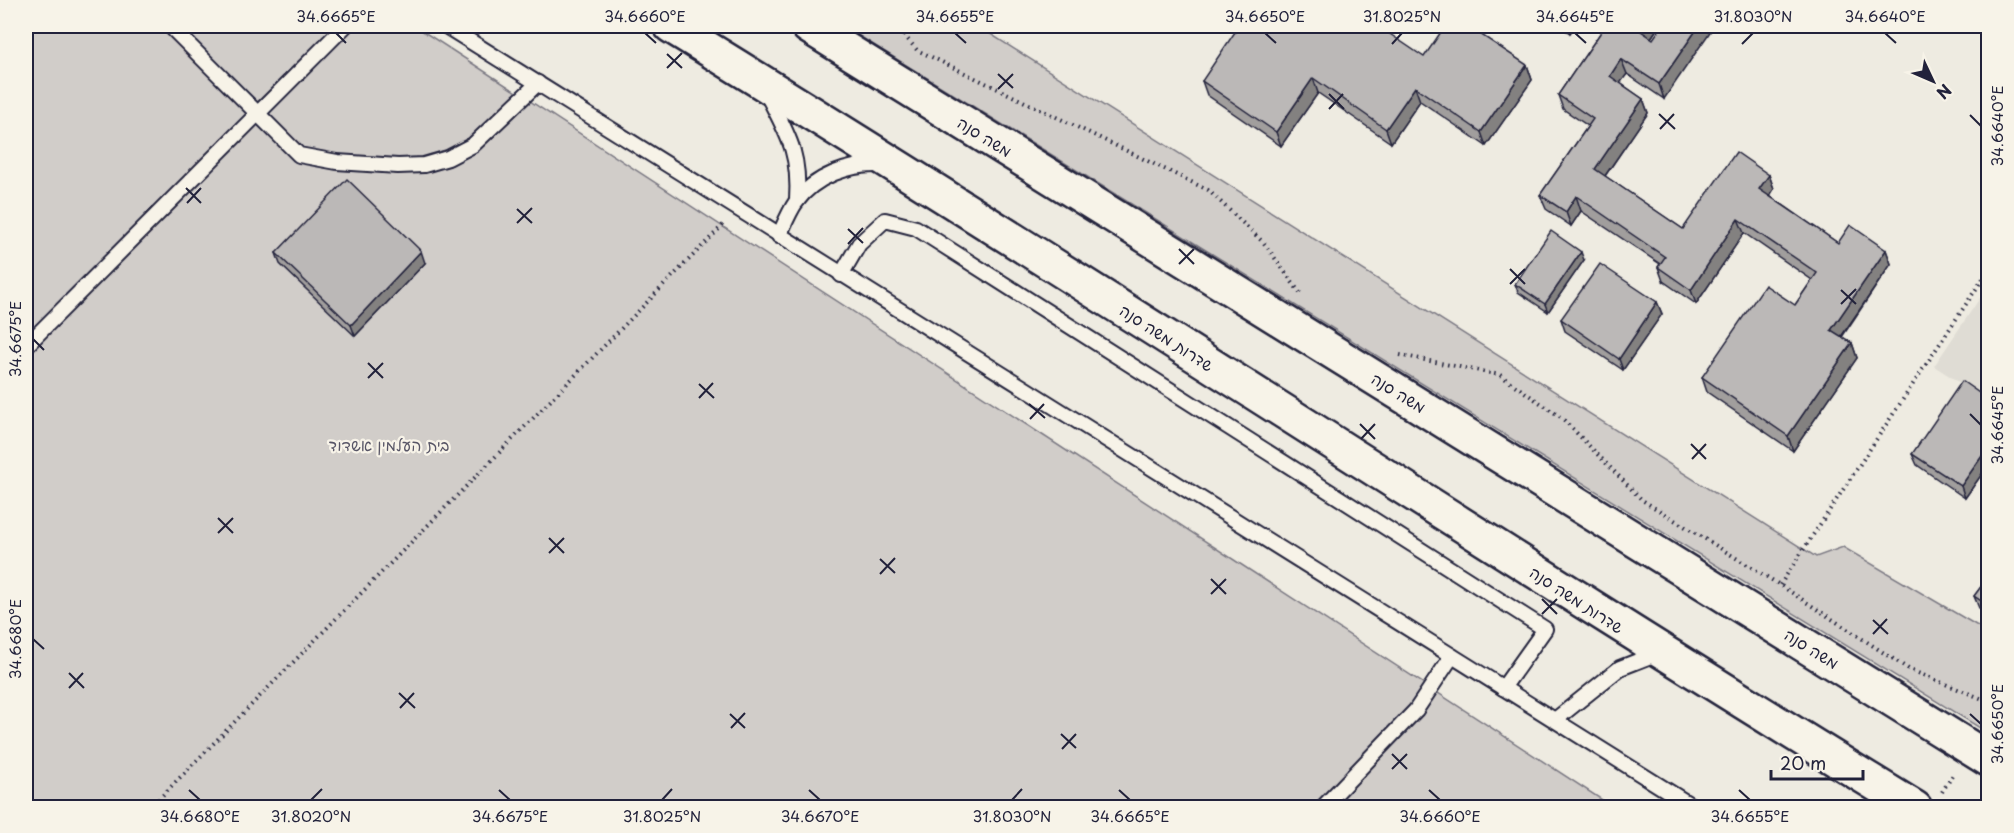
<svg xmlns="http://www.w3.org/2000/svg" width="2014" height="833" font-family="'Playpen Sans','Playpen Sans Hebrew',sans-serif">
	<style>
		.built { fill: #dfdcd4 }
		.green { fill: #d1cdc9; stroke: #7a7882; stroke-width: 1.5 }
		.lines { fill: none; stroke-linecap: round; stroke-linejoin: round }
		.service-casing { stroke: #22223b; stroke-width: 18 }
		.secondary-casing { stroke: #22223b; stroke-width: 38 }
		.path { stroke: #22223b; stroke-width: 4; stroke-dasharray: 1.5 4.5; stroke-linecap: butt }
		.service { stroke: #f7f3e8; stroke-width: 14 }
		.secondary { stroke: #f7f3e8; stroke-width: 33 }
		.wall { fill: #a19e9d; stroke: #22223b; stroke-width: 1.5 }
		.shaded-wall { fill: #838180; stroke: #22223b; stroke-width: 1.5 }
		.building { fill: #bbb8b7; stroke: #22223b; stroke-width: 1.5 }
		.ticks { fill: none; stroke: #22223b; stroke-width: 2 }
		.labels { text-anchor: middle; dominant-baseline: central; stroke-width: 4.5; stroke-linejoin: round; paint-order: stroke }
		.street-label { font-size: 16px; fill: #22223b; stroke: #f7f3e8 }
		.park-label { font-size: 16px; fill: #575566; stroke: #f7f3e8 }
		.neatline { fill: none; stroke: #22223b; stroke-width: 2 }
		.ticks-label { font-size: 15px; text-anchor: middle; fill: #22223b }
	</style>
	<rect width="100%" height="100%" fill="#eeebe1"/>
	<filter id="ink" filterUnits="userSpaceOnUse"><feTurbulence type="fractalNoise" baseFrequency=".0167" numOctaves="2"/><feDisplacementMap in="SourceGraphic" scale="12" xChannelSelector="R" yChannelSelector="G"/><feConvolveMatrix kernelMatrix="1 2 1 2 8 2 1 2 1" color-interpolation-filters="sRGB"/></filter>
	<g filter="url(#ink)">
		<polygon class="built" points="1988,286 1988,401 1934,366"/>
		<g class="green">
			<polygon points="26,26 415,26 1613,807 26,807"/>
			<polygon points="843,26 978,26 1816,557 1843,547 1988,632 1988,733"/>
		</g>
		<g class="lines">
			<g class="service-casing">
				<g id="service">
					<polyline points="170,26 299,155 337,162 398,166 424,165 448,158 473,145 538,83"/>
					<polyline points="446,26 1695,808"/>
					<path d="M768,96C789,137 800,154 797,201"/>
					<path d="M779,236C784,225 789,212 796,202C815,176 849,164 879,165"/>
					<polyline points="841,275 859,244 885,220 916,228 1545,629 1503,688"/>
					<polyline points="26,346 345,26"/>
					<polyline points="1555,720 1620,668 1661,652"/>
					<polyline points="1322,808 1416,710 1452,656"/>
				</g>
			</g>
			<g class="secondary-casing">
				<g id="secondary">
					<path d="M671,26C1088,282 1497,552 1915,808"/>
					<polyline points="808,26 1988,759"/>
				</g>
			</g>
			<g class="path">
				<polyline points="896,26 917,50 1208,190 1264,243 1300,293"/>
				<polyline points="1400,355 1500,375 1562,418 1642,500 1780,585 1910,670 1988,701"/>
				<polyline points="1780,585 1988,271"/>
				<polyline points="1985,720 1988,712"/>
				<polyline points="1942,792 1954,773"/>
				<polyline points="150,808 724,224"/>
			</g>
			<use href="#service" class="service"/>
			<use href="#secondary" class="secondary"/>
		</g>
		<g class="wall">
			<polygon points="1559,26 1575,26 1570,33"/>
			<polygon points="1605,26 1659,26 1651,38 1664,99 1627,74 1620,83 1643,99 1648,113 1605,176 1683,229 1769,175 1774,189 1770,196 1838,243 1886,250 1891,264 1842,337 1852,343 1857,358 1793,451 1707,392 1702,377 1795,305 1812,280 1744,233 1696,304 1663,281 1658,267 1660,264 1581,211 1571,226 1546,209 1540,195 1588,126 1563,109 1558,95"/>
			<polygon points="1336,28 1424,57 1527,65 1532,80 1486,146 1420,101 1391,143 1318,93 1281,146 1207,95 1202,81"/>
			<polygon points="276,253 425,263 355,336 280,264"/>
			<polygon points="1584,260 1548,312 1518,292 1515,284"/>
			<polygon points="1657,302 1662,314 1623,370 1565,331 1561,319"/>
			<polygon points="1989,400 1989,464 1965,498 1917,465 1912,454"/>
			<polygon points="1989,576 1989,614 1979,608 1974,596"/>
		</g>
		<g class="shaded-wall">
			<polygon points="1567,26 1575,26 1570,33"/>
			<polygon points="1644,26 1659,26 1646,45 1641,31"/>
			<polygon points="1699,26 1714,26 1664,99 1659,84"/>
			<polygon points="1621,59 1627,74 1615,90 1610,76"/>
			<polygon points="1527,65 1532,80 1486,146 1481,132"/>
			<polygon points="1313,78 1318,93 1281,146 1276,132"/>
			<polygon points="1415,87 1420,101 1391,143 1386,129"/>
			<polygon points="1643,99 1648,113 1600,183 1595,169"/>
			<polygon points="1769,175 1774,189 1764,203 1759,189"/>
			<polygon points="1576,196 1581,211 1571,226 1566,212"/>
			<polygon points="1738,219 1744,233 1696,304 1691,290"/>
			<polygon points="1886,250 1891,264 1836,344 1831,330"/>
			<polygon points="421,251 425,263 355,336 351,325"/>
			<polygon points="1581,252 1584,260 1548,312 1545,304"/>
			<polygon points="1657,302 1662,314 1623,370 1619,359"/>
			<polygon points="1852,343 1857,358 1793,451 1788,436"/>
			<polygon points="1989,446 1989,464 1965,498 1961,486"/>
		</g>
		<g class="building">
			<polygon points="1239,26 1332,26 1336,28 1338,26 1378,26 1424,57 1445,26 1468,26 1527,65 1481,132 1415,87 1386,129 1313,78 1276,132 1202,81"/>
			<polygon points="1605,26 1644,26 1641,31 1653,39 1662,26 1699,26 1659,84 1621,59 1610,76 1643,99 1595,169 1683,229 1736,152 1769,175 1759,189 1838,243 1850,225 1886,250 1831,330 1852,343 1788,436 1702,377 1765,285 1795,305 1817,273 1738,219 1691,290 1658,267 1665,257 1576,196 1566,212 1540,195 1593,119 1558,95"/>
			<polygon points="347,179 421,251 351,325 276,253"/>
			<polygon points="1551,231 1581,252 1545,304 1515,284"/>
			<polygon points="1600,264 1657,302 1619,359 1561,319"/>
			<polygon points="1962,381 1989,400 1989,446 1961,486 1912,454"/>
			<polygon points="1989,576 1989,606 1974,596"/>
		</g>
	</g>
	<path class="ticks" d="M336,33L346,43M645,33L656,43M955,33L966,43M1265,33L1276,43M1575,33L1586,43M1885,33L1896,43M1392,44L1402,33M1742,44L1753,33M667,54L682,68M667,68L682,53M998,74L1013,88M998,89L1013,74M1329,94L1344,109M1329,109L1343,94M1659,114L1675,129M1970,115L1981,126M1660,129L1674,114M186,188L201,203M187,203L201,188M517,209L532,223M517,223L532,208M848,229L863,243M848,244L863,228M1179,249L1194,264M1179,264L1194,249M1510,269L1525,284M1510,284L1525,269M1841,290L1856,304M1841,304L1856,289M33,339L44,350M368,363L383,378M368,378L383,363M699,384L714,398M699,398L713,383M1029,404L1045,418M1970,414L1981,425M1030,419L1044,404M1360,424L1375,439M1361,439L1375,424M1691,444L1706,459M1692,459L1706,444M218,518L233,533M218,533L233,518M549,538L564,553M549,553L564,538M880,559L895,573M880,574L895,558M1211,579L1226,594M1211,594L1226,579M1542,599L1557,614M1542,614L1557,599M1873,620L1888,634M1873,634L1887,619M33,639L44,649M69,673L84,688M69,688L83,673M399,693L415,708M400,708L414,693M730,714L745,728M1970,714L1981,724M731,728L745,713M1061,734L1076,748M1062,749L1076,734M1392,754L1407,769M1392,769L1407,754M189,790L200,800M499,790L510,800M809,790L820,800M1119,790L1130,800M1429,790L1440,800M1739,790L1750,800M311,800L322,789M662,800L672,789M1012,800L1022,789"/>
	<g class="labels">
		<g class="street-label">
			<text transform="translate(985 136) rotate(32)">משה סנה</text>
			<text transform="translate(1167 337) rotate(33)">שדרות משה סנה</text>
			<text transform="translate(1399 392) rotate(32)">משה סנה</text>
			<text transform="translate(1577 599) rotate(33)">שדרות משה סנה</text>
			<text transform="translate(1812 648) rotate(32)">משה סנה</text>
		</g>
		<g class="park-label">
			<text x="389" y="444">בית העלמין אשדוד</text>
		</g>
	</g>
	<rect width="2014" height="833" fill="none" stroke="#f7f3e8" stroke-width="66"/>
	<g transform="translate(1933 81) rotate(134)" stroke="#f7f3e8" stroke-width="4.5" paint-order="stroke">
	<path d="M0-4.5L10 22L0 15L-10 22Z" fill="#22223b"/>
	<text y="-9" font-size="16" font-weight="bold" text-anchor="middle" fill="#22223b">N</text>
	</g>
	<path d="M1771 770v9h92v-9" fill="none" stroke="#22223b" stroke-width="3"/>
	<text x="1780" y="770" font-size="18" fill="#22223b" stroke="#f7f3e8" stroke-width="4.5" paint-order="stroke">20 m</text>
	<rect x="33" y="33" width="1948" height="767" class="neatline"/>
	<g class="ticks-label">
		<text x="336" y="22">34.6665°E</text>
		<text x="645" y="22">34.6660°E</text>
		<text x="955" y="22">34.6655°E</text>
		<text x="1265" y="22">34.6650°E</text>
		<text x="1402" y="22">31.8025°N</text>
		<text x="1575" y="22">34.6645°E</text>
		<text x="1753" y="22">31.8030°N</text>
		<text x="1885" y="22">34.6640°E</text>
		<text transform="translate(1998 126) rotate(-90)" y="5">34.6640°E</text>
		<text transform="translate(16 339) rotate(-90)" y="5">34.6675°E</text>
		<text transform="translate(1998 425) rotate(-90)" y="5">34.6645°E</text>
		<text transform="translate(16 639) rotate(-90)" y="5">34.6680°E</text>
		<text transform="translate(1998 724) rotate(-90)" y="5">34.6650°E</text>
		<text x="200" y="822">34.6680°E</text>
		<text x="311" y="822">31.8020°N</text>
		<text x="510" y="822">34.6675°E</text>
		<text x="662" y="822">31.8025°N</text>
		<text x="820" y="822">34.6670°E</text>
		<text x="1012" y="822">31.8030°N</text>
		<text x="1130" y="822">34.6665°E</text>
		<text x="1440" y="822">34.6660°E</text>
		<text x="1750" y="822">34.6655°E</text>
	</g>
</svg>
